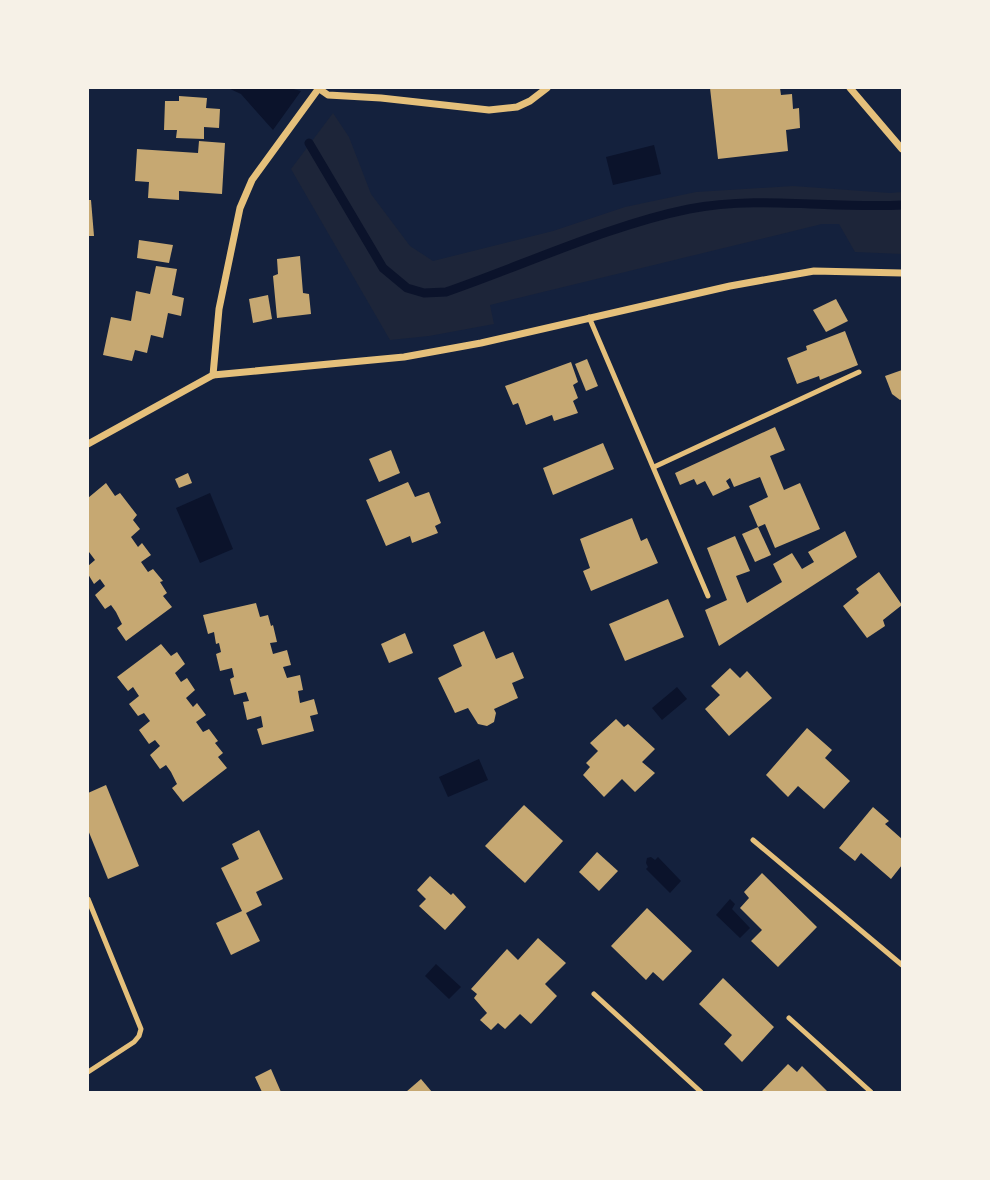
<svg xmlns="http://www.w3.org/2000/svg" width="990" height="1180" font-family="'Golos Text',sans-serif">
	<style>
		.green { fill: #1d2539 }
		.water { fill: #0b132b }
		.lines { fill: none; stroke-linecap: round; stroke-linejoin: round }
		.stream { stroke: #0b132b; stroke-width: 9 }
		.building { fill: #c6a872 }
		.service { stroke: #e5c07b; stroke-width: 5 }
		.minor { stroke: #e5c07b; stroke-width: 7 }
	</style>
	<rect width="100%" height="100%" fill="#14213d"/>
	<polygon class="green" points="333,113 349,137 371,194 410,246 433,261 553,231 625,207 696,192 793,186 890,193 902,192 902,254 855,252 839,224 822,224 490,305 494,324 429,336 390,340 291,169"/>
	<g class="water">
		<polygon points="228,88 289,88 301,91 273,130 241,94"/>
		<polygon points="654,145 661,174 613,185 606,157"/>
		<polygon points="210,493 233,549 200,563 176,508"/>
		<polygon points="677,687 687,699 662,720 652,708"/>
		<polygon points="479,759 488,780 448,797 439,777"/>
		<polygon points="651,857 655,860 658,857 681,881 670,893 646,869 648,867 646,863 647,858"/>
		<polygon points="730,899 735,904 732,909 750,928 740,938 716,915"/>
		<polygon points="436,964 461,987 449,999 425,976"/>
	</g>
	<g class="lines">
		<path class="stream" d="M309,143L383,268L407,288L424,293L446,292C524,265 610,225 689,209C760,195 832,209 902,205"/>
	</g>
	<g class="building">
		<polygon points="710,88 780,88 781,95 792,94 793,109 799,108 800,128 786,130 788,151 718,159"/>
		<polygon points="179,96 207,98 206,108 220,109 219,128 204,127 204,139 176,138 177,130 164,130 165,101 179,101"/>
		<polygon points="199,141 225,143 222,194 179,191 179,200 148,198 149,182 135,181 137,149 198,153"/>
		<polygon points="88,200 91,200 94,236 88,236"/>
		<polygon points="139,240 173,245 169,263 137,258"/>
		<polygon points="300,256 303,293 309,294 311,314 277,318 273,276 278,274 277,259"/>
		<polygon points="156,266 177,269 172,295 184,298 181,316 168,313 163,338 151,335 147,353 135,350 132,361 103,355 111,317 131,321 136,291 150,294"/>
		<polygon points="268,295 272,319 253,323 249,299"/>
		<polygon points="836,299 848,321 826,332 813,310"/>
		<polygon points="845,331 858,365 820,380 819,376 797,384 787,358 807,350 806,346"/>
		<polygon points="587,359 598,386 586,391 575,364"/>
		<polygon points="571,362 578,382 573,385 578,398 573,401 578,413 554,421 552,415 526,425 518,403 513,405 505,386"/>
		<polygon points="902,370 902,399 900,400 892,394 885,376"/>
		<polygon points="775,427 785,450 770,456 784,490 800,483 820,529 775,548 765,524 758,527 749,506 768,497 760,477 734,487 730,478 726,481 730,488 713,496 705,481 697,485 694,479 680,485 675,473"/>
		<polygon points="603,443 614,469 553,495 543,468"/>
		<polygon points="391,450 400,473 379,482 369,459"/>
		<polygon points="188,473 192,483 179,488 175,479"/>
		<polygon points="408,482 415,497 429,492 441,523 435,526 438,533 412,543 410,536 386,546 366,500"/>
		<polygon points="106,483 115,496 120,493 137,515 133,520 140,529 131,537 138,547 142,543 151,555 141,562 148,572 153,569 163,581 160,582 167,593 163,596 172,607 126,641 117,628 122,624 116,612 111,605 105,609 95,595 105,586 100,579 94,584 88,574 88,566 95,560 89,552 88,553 88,498"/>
		<polygon points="632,518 641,541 647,538 658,563 591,591 583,571 590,568 580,539"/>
		<polygon points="758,527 771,555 755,562 742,534"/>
		<polygon points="845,531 857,557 719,646 705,610 727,600 707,548 735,536 750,571 736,576 747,603 782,582 773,564 792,553 802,569 814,562 808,552"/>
		<polygon points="879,572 902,605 883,620 885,626 867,638 843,606 859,593 856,589"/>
		<polygon points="668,599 684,637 625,661 609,624"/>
		<polygon points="256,603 260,617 268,615 271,626 273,625 277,642 270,643 273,654 287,650 291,665 283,667 287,678 300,675 303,690 298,691 300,703 314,699 318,714 310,716 314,731 262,745 257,729 263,727 261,716 247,720 243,702 249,701 246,692 234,695 230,679 234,677 232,668 220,671 216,654 221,652 219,643 216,644 214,632 208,634 203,615"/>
		<polygon points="484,631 496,659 513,652 524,678 512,683 518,698 494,709 496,713 494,722 487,726 478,724 468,708 455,713 438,678 462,666 453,645"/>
		<polygon points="405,633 413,653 389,663 381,644"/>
		<polygon points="161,644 171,656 177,652 185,664 175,673 181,682 187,678 195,690 186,698 193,707 197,703 206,715 196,722 203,732 209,729 218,741 215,743 223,753 218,757 227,768 183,802 172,788 177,784 171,772 166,765 160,769 150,755 160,746 155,740 149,744 139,730 150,721 144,713 138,716 129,704 139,696 133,687 128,691 117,677"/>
		<polygon points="730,668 740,678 747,671 772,698 729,736 705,709 720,695 711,686"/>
		<polygon points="616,719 624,727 628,724 655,749 642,762 655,773 635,792 622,779 604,797 583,775 590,767 586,763 598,751 590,743"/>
		<polygon points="807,728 832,750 825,758 850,781 824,809 798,786 788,797 766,775"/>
		<polygon points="106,785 139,866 108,879 88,830 88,793"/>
		<polygon points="524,805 563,841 525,883 485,846"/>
		<polygon points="873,807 889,821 885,824 902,839 902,865 891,879 861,853 855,861 839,848"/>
		<polygon points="259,830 283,879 256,892 262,905 246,913 260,941 231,955 216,923 242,911 221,868 239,859 232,844"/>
		<polygon points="597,852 618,871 599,891 579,872"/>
		<polygon points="762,873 817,927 778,967 751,941 762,930 740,908 749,898 744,892"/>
		<polygon points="430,876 451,895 453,893 466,907 445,930 419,906 426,899 417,890"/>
		<polygon points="647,908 692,951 663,981 653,972 646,980 611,946"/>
		<polygon points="538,938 566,963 545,984 557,996 531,1024 520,1014 505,1029 498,1023 491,1030 480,1020 487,1013 474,998 477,994 471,989 507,949 518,960"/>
		<polygon points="723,978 774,1027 742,1062 724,1044 732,1035 699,1004"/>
		<polygon points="788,1064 797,1072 802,1066 828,1092 761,1092"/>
		<polygon points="271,1069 281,1092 262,1092 255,1077"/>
		<polygon points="421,1079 432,1092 406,1092"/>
	</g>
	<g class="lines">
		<g class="service">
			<polyline points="589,317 708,596"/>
			<polyline points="654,467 859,372"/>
			<polyline points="753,840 902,965"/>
			<polyline points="88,899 141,1029 139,1036 134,1042 88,1072"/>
			<polyline points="594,994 701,1092"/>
			<polyline points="789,1018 871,1092"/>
		</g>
		<g class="minor">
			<polyline points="318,88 328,95 381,98 489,110 517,107 530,101 547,88"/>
			<polyline points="850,88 902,149"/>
			<polyline points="213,375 219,309 240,208 252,180 319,88"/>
			<polyline points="88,444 213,375 404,357 481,343 730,286 814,271 902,273"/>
		</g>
	</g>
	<rect width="990" height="1180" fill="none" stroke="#f6f1e7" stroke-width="178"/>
</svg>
